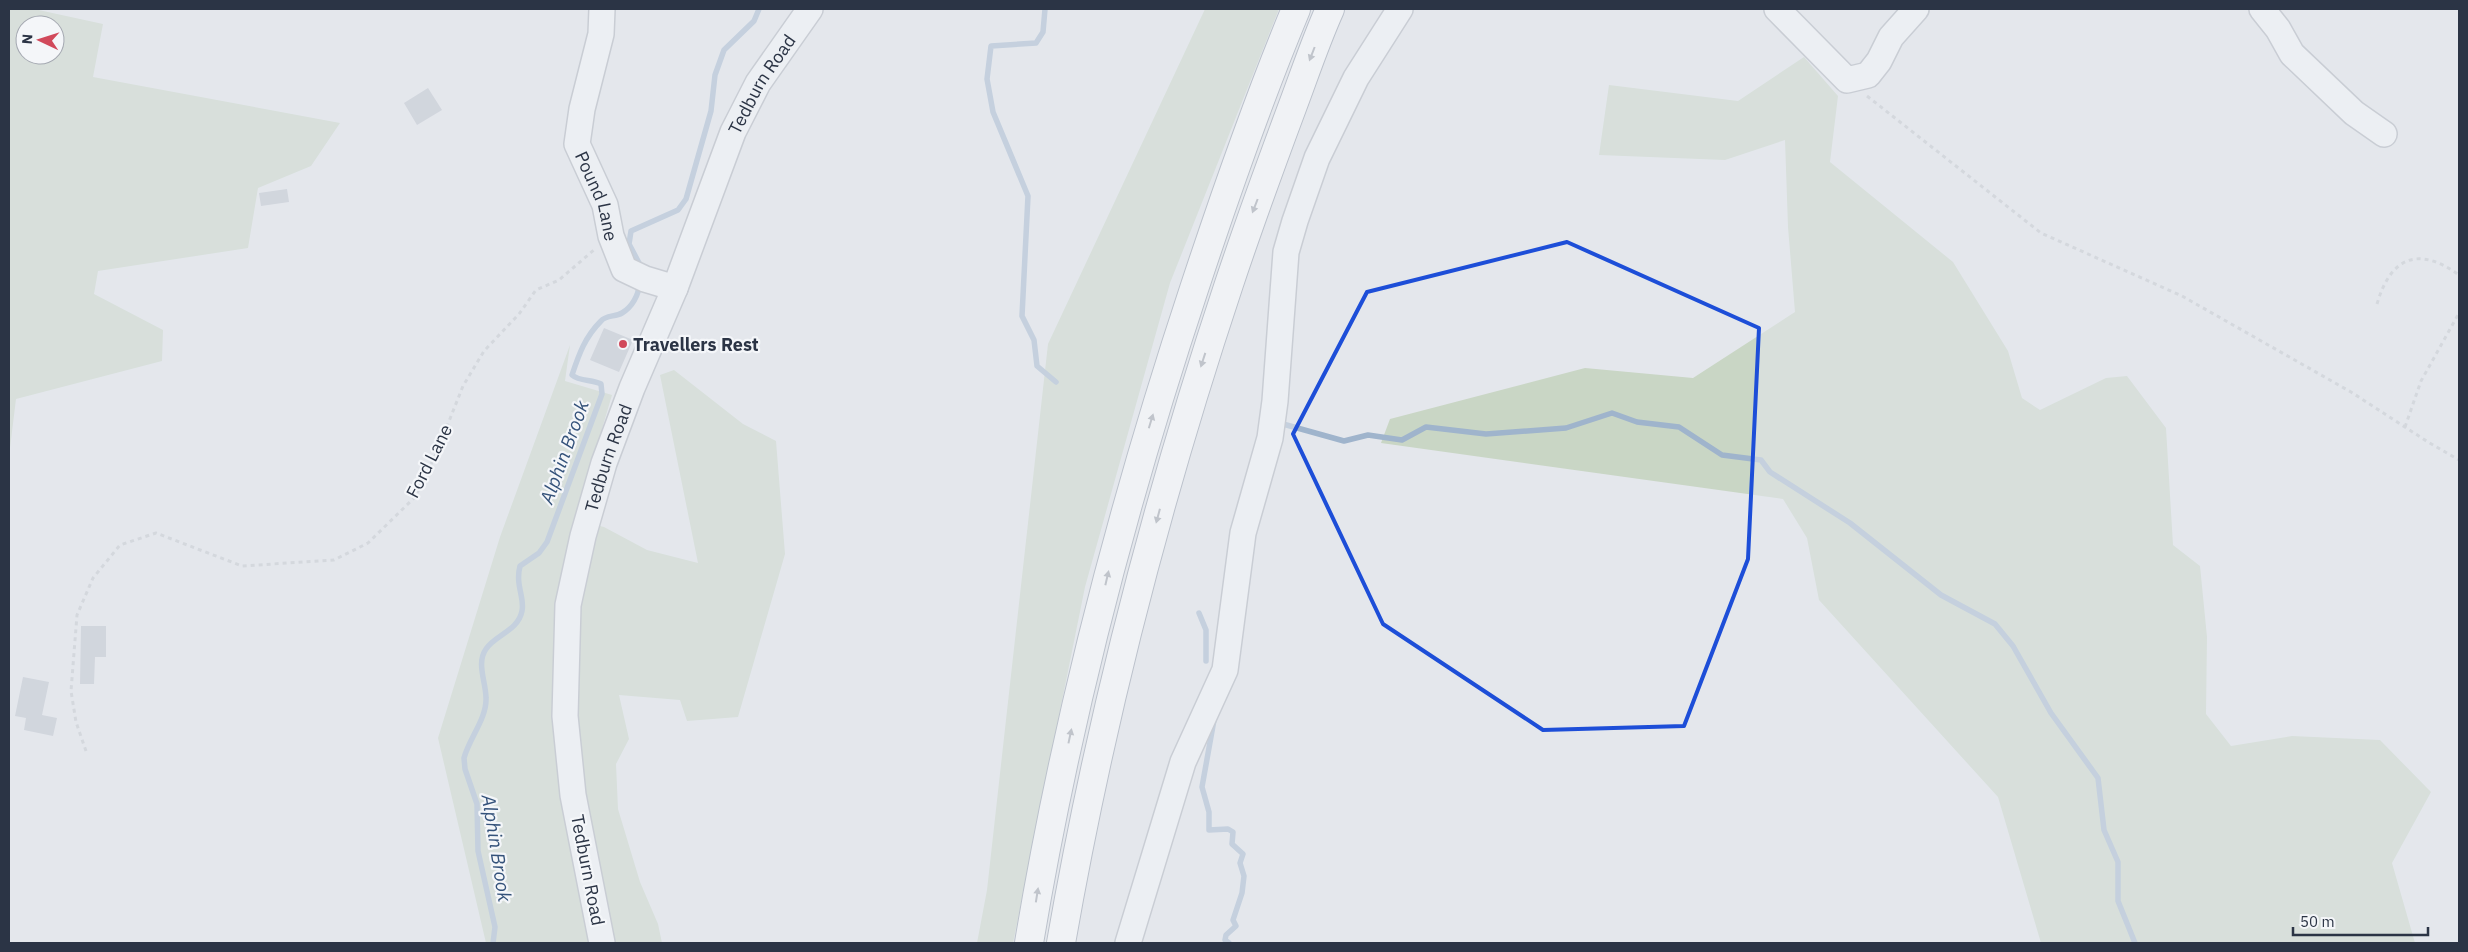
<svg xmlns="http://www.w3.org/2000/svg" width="2468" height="952" font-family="'IBM Plex Sans',sans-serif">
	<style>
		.green { fill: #c9d6c5; fill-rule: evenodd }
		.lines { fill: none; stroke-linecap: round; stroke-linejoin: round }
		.stream { stroke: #9fb4cc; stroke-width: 5.5 }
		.building { fill: #bbc0ca }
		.minor-casing { stroke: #a9aeb7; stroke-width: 28 }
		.highway-casing { stroke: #8b94a3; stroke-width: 30 }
		.path { stroke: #c2c5cb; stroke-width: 3; stroke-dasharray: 4 4; stroke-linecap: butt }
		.minor { stroke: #f7f8fa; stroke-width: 25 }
		.highway { stroke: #fff; stroke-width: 28 }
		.oneway { fill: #959aa2 }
		.marked { fill: none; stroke: #1d4ed8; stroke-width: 4; stroke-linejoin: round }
		.poi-dot { fill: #d1495b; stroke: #f4f6f9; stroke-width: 2 }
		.labels { text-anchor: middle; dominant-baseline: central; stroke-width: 4.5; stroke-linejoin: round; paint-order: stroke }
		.street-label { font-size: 18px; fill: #2b3445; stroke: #f4f6f9 }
		.poi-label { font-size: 18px; font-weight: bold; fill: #2b3445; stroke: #f4f6f9; text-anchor: start }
		.water-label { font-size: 19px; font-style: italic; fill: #34527a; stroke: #f4f6f9 }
	</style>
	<rect width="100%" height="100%" fill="#e4e7ec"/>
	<g class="green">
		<path d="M9,9H34L103,24L93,77L340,123L311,166L258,188L248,248L98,271L94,294L163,330L162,361L16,399L9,456ZM25,25H55V55H25Z"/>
		<polygon points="1205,9 1279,9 1170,283 1085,587 1013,943 977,943 987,890 1048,344"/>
		<polygon points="1804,57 1838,96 1830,162 1953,262 2008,351 2022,398 2040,410 2106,378 2127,376 2166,428 2173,545 2200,566 2207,637 2206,714 2231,746 2292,736 2380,740 2431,792 2392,863 2415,943 2041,943 1998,797 1819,600 1807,538 1783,499 1381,443 1390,419 1585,368 1693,378 1795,312 1788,227 1785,140 1725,160 1599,155 1609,85 1738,101"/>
		<polygon points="570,345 565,381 612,395 575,520 604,527 647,550 698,563 660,375 674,370 743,424 776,441 785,554 738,717 687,721 680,700 619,695 629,739 616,764 618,809 640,882 658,924 662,943 486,943 438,738 500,537"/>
	</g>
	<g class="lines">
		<g class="stream">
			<polyline points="1045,9 1043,32 1036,43 991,46 987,79 993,112 1028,196 1022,316 1034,340 1037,366 1056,382"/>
			<polyline points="639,268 639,263 629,244 631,231 678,210 686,199 711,111 715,75 724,50 754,21 759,9"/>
			<polyline points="1283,424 1344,441 1368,435 1402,440 1426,427 1486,434 1566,428 1612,413 1637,422 1679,427 1722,455 1761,460 1770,472 1850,523 1941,595 1995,624 2013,646 2051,713 2098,778 2104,830 2118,862 2118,901 2135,943"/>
			<polyline points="1199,613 1206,630 1206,661"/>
			<polyline points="1214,720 1202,787 1209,812 1209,830 1228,829 1233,832 1232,844 1243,854 1240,863 1244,876 1242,893 1233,920 1236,926 1226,935 1225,940 1229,943"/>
			<path d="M493,943L495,927L478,851L477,804L465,769L464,758C469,739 487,718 486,698C486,682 476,663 486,649C495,635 518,631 522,611C525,598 515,585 520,566L539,553L547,542L602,394L601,384C592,379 580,382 572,375C579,354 585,337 601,321C606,315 615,317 622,313C632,307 639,295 639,284"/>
		</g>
	</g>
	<g class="building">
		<polygon points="428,88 442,110 417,125 404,103"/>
		<polygon points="287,189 289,202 261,206 259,193"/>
		<polygon points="604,328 633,340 619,372 590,360"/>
		<polygon points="81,626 106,626 106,657 95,657 94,684 80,684"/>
		<polygon points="23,677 49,682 42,715 57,718 53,736 24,730 26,718 15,716"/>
	</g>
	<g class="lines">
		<g class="minor-casing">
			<g id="minor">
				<path id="s1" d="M602,9L601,34L582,109L577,144L605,205L611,236L624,269L645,279L675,288"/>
				<polyline points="1777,9 1847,80 1868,75 1879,61 1891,37 1916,9"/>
				<polyline points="2262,9 2278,29 2292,54 2354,113 2384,134"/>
				<path id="s2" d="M602,943L573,795L565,716L568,605L583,536L604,463L632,388L675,288L733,132L758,83L810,9"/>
				<polyline points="1128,943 1183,762 1225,670 1243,533 1270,438 1275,401 1286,252 1295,221 1317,158 1356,78 1400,9"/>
			</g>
		</g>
		<g class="highway-casing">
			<g id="highway">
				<path d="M1029,943C1066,721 1123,503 1194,289C1225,195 1258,100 1296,9"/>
				<path d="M1061,943C1100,720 1157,500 1229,284C1249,224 1271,164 1293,105C1305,73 1316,40 1330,9"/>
			</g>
		</g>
		<g class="path">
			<polyline points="1867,96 2041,233 2182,296 2351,392 2428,442 2459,460"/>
			<path d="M2377,304C2391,256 2419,246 2459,275"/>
			<polyline points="2405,427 2421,381 2459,313"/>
			<polyline points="86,751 76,722 71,691 77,615 93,578 120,545 156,533 242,566 334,560 368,543 415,497 436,454 463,386 484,351 519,314 536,290 559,280 595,249"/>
		</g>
		<use href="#minor" class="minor"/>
		<use href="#highway" class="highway"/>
	</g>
	<defs><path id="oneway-solid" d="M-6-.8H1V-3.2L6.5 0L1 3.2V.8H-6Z" transform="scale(1.25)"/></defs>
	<g class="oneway">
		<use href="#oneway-solid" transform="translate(1312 54) rotate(111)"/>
		<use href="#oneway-solid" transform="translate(1255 206) rotate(111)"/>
		<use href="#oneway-solid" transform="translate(1203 360) rotate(108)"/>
		<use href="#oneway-solid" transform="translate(1151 421) rotate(-73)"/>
		<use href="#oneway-solid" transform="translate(1158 516) rotate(105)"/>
		<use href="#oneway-solid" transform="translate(1107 578) rotate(-77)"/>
		<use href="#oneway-solid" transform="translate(1070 736) rotate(-78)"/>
		<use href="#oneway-solid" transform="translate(1037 895) rotate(-81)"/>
	</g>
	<path d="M0 0H2468V952H0ZM1567,242L1759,328L1748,559L1684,726L1543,730L1383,624L1293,434L1367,292Z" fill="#e4e7ec" fill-opacity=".55" fill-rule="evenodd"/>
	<path class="marked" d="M1567,242L1759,328L1748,559L1684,726L1543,730L1383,624L1293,434L1367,292Z"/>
	<circle class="poi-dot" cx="623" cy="344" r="5"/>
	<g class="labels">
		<g class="street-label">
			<text stroke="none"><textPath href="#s2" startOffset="899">Tedburn Road</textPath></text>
			<text stroke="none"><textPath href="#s1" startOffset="194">Pound Lane</textPath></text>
			<text stroke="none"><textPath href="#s2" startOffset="494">Tedburn Road</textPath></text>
			<text transform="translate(429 461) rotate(-63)">Ford Lane</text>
			<text transform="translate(588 870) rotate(79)">Tedburn Road</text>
		</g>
		<g class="poi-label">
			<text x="633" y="344">Travellers Rest</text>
		</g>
		<g class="water-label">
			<text transform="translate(564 452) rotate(-70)">Alphin Brook</text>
			<text transform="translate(497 848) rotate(81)">Alphin Brook</text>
		</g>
	</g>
	<rect width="2468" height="952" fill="none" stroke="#2b3445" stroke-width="20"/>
	<g transform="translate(40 40) rotate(274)"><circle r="24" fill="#f4f6f9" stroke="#a4a8b1"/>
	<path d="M0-4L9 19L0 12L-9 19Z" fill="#d1495b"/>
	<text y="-8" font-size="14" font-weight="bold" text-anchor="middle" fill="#2b3445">N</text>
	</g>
	<path d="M2293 927v8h135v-8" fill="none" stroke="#2b3445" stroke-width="2.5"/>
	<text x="2300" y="927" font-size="15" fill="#2b3445" stroke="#f4f6f9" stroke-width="4" paint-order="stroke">50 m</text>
</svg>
